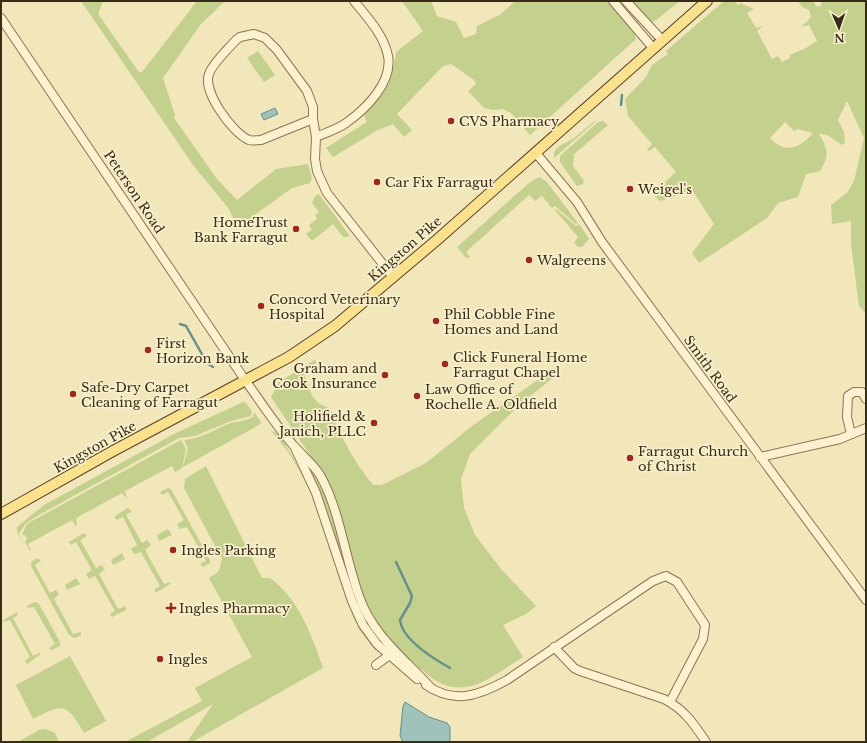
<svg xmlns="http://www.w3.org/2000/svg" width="867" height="743" font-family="'Libre Baskerville',serif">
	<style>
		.green { fill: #c3d08e; fill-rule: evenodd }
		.water { fill: #a0c2ba; stroke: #679089 }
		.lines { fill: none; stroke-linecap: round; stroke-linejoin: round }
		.stream { stroke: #679089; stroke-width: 2.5 }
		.minor-casing { stroke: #8a7553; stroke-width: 10 }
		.major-casing { stroke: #574229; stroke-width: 12 }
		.minor { stroke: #fcf2cf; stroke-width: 8 }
		.major { stroke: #fae18e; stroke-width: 10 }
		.poi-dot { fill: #9e271e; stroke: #f8efcb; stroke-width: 1.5 }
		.labels { text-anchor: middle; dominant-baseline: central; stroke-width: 3.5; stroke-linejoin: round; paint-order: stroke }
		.poi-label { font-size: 13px; fill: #382b1a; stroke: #f8efcb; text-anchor: start }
		.street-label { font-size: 13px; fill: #382b1a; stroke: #f8efcb }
	</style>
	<rect width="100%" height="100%" fill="#f2e6bb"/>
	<g class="green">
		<polygon points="81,1 103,1 98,14 139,72 142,72 197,1 225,1 201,24 163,78 175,115 174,118 217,179 237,200 276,169 308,164 312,178 310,183 292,188 249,219 233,218 229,209 193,165"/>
		<path d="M402,1H431L437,16L456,22L464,38L476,34L477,26L501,14L515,1H608L634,32L636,39L530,135L511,113L503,109L493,110L484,108L468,91L476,84L474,80L451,64L442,67L397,114L412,130L404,137L393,124L376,131L333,157L326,148L367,122L364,116C384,92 392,84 396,52L423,31Z"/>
		<polygon points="630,1 680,1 655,21 652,22"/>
		<path d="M724,1H737L736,4L739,5L740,3L754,9L747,13L756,28L763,26L757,31L772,59L778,56L782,62L790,58V55L801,50H803L817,41L809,25L801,27C806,21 814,20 809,10L802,7L798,1H813L817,7L822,5L820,1H866V313L859,306L851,244V221L832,224L831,205L847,193L854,181L864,138L847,101L838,120L844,132L845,143L842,145L829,136L819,133C827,150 831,153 820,171L806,174L798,197L778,203L767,218L699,263L692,253L714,224L692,190L661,201L658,200L656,197L660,189L666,184L665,182L676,172L655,147L649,151L647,150L652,144L628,116L625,99L646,77L652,65L668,54L666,51ZM785,122L794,131L798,129L813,133C799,149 785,154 770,138Z"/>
		<polygon points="258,51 275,75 264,82 247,58"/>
		<polygon points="597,119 594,123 554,158 554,152 558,147 574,138"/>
		<polygon points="603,121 608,125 574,154 573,166 584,181 583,184 577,186 560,162 560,156 598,122"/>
		<polygon points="539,177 546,181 578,223 576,224 555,206 552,208 542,196 535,201 529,195 466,252 470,257 466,258 457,247 529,183"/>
		<polygon points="319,194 349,235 348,237 343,237 333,224 312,241 306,234 312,230 309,225 317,219 315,215 319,212 312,203 315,196"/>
		<polygon points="556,209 576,226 579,224 589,239 582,247 578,247 574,243 578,237 555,210"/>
		<path d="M316,359V364L310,365L303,371C310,389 310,403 330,408C341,438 353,460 373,485H382L426,463L472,426L556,367L560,372L517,407L470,454L461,479L464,508L475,535L501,569L536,606L526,614L503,625L523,657C487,680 459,706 421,669L419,672L386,637L366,605L324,476L271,397L279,382Z"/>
		<polygon points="243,402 246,403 252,411 251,416 231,421 195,436 179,438 37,516 25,524 19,534 23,544 17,532 17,527 44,505 174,434"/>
		<path d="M254,412L261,422L259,425L183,467L188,448L184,440C200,439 213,430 228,424C236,421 245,422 253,417Z"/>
		<path d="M271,431L275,432L280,436L313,491L347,592L378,654L359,629L353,617C327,552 321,485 271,431Z"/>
		<polygon points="181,440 186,449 182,468 175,472 172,466 125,491 127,499 122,493 76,518 77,526 75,525 72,520 28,544 31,550 30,551 25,542 27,539 25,535 22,535 26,525 32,521"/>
		<path d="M206,466L262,578H270C299,599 312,636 323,668L192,742H187L213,704L147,742H125L202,701L195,688L252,657L209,578L219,571L222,559L184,488L185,479Z"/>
		<polygon points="308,468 322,486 342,546 341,548 338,547 323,500"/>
		<polygon points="168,488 171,489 210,560 210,563 203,567 200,564 206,561 187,527 180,529 177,524 184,520 168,492 162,495 160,492"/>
		<polygon points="128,508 132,511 126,515 142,543 147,540 151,545 145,550 164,584 171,582 170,584 157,592 155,592 155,589 160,586 141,552 134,554 131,549 137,545 123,517 117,520 115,518 115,516"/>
		<polygon points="168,529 172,535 159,541 157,535"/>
		<polygon points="84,533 87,536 80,540 96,568 101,565 105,569 99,574 118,609 125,606 126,608 126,610 112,617 110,614 115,611 95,576 89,579 86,574 92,570 76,542 71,545 69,542"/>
		<polygon points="122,553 125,559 113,565 111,560"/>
		<polygon points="38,558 41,561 35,565 50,593 56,590 59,594 54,599 73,634 81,632 81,635 75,638 69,635 31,566 32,561"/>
		<polygon points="76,578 80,584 67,590 65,585"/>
		<polygon points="35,602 39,604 60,642 60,646 51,650 49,648 55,644 34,607 27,608 28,605"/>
		<polygon points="17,612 18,615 13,618 33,656 39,653 41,654 27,664 25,661 30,657 10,620 4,622 2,621"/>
		<path d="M70,656L106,721L84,733C66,703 65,703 33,719L16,685Z"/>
		<polygon points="46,729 55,733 59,742 18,742 39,730"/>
	</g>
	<g class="water">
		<polygon points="275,108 278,114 264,120 261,114"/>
		<polygon points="405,702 429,717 447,723 450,727 450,742 403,742 400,736 403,706"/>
	</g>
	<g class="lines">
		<g class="stream">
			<polyline points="621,105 622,95"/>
			<polyline points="180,324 186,326 207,363 213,367"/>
			<polyline points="196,357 203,357"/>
			<path d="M396,562L412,596L410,603L400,620C402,640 434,659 450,668"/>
		</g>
		<g class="minor-casing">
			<g id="minor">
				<polyline points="613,1 653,48"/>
				<polyline points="626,1 662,40"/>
				<path d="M1,18L245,380C261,402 276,426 294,446C303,456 313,464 320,475C340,510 345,558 359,596C372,635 405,659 431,688"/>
				<path d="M254,34L265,38L277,50L307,91L313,107V119L261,140C257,140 253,141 249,140C233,134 202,91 209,74C212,64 228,49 236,40L240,37Z"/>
				<polyline points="313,119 316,137 315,159 317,171 327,193 393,277"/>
				<path d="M316,137C325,133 338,129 346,123C366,109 393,82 388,56C384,35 367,17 354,1"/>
				<polyline points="535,152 577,202 602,242 866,600"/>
				<polyline points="851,434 847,417 848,396 854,392 862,392 866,399"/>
				<polyline points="295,448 316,493 352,601 363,625 377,644 417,679"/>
				<polyline points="760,457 840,439 866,428"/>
				<path d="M554,647L574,668L580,671L664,699C684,709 694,724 706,742"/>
				<polyline points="376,665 392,653"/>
				<path d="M426,685C455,705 480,695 507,680L653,581L666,576L677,582L705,625L703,639L670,702"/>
			</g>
		</g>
		<g class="major-casing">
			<polyline id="major" points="1,514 113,451 289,357 335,326 438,239 707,1"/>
		</g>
		<use href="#minor" class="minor"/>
		<use href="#major" class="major"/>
	</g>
	<g class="poi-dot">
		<circle cx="451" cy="121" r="4"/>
		<circle cx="377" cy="182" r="4"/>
		<circle cx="630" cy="189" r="4"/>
		<circle cx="296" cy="229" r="4"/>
		<circle cx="529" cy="260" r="4"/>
		<circle cx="261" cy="306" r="4"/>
		<circle cx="436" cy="321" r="4"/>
		<circle cx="148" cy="350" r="4"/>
		<circle cx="445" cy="364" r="4"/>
		<circle cx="385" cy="375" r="4"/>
		<circle cx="73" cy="394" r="4"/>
		<circle cx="417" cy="396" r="4"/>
		<circle cx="374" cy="423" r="4"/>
		<circle cx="630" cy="458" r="4"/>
		<circle cx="173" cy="550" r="4"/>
		<path d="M169 602h4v4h4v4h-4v4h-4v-4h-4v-4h4z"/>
		<circle cx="160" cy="659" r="4"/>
	</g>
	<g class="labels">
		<g class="poi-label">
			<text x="459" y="121">CVS Pharmacy</text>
			<text x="385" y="182">Car Fix Farragut</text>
			<text x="638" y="189">Weigel's</text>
			<text x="288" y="222" text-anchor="end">HomeTrust<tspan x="288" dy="15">Bank Farragut</tspan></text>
			<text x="537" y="260">Walgreens</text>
			<text x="269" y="299">Concord Veterinary<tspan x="269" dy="15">Hospital</tspan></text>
			<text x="444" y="314">Phil Cobble Fine<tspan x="444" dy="15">Homes and Land</tspan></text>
			<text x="156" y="343">First<tspan x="156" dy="15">Horizon Bank</tspan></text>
			<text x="453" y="357">Click Funeral Home<tspan x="453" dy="15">Farragut Chapel</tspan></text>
			<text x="377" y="368" text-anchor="end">Graham and<tspan x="377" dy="15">Cook Insurance</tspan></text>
			<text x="81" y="387">Safe-Dry Carpet<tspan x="81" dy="15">Cleaning of Farragut</tspan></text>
			<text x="425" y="389">Law Office of<tspan x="425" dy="15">Rochelle A. Oldfield</tspan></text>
			<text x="366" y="416" text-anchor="end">Holifield &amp;<tspan x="366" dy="15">Janich, PLLC</tspan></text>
			<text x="638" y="451">Farragut Church<tspan x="638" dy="15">of Christ</tspan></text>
			<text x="181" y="550">Ingles Parking</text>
			<text x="179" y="608">Ingles Pharmacy</text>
			<text x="168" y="659">Ingles</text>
		</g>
		<g class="street-label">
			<text transform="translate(134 192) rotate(56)">Peterson Road</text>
			<text transform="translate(405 249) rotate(-41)">Kingston Pike</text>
			<text transform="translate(710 369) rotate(54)">Smith Road</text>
			<text transform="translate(95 447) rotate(-29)">Kingston Pike</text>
		</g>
	</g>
	<rect width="867" height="743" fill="none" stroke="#382b1a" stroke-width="4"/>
	<g transform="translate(839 28) rotate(178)" stroke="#f8efcb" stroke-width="3" paint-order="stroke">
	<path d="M0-3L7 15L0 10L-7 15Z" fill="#382b1a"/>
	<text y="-6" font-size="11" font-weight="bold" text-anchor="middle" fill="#382b1a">N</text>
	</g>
</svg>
